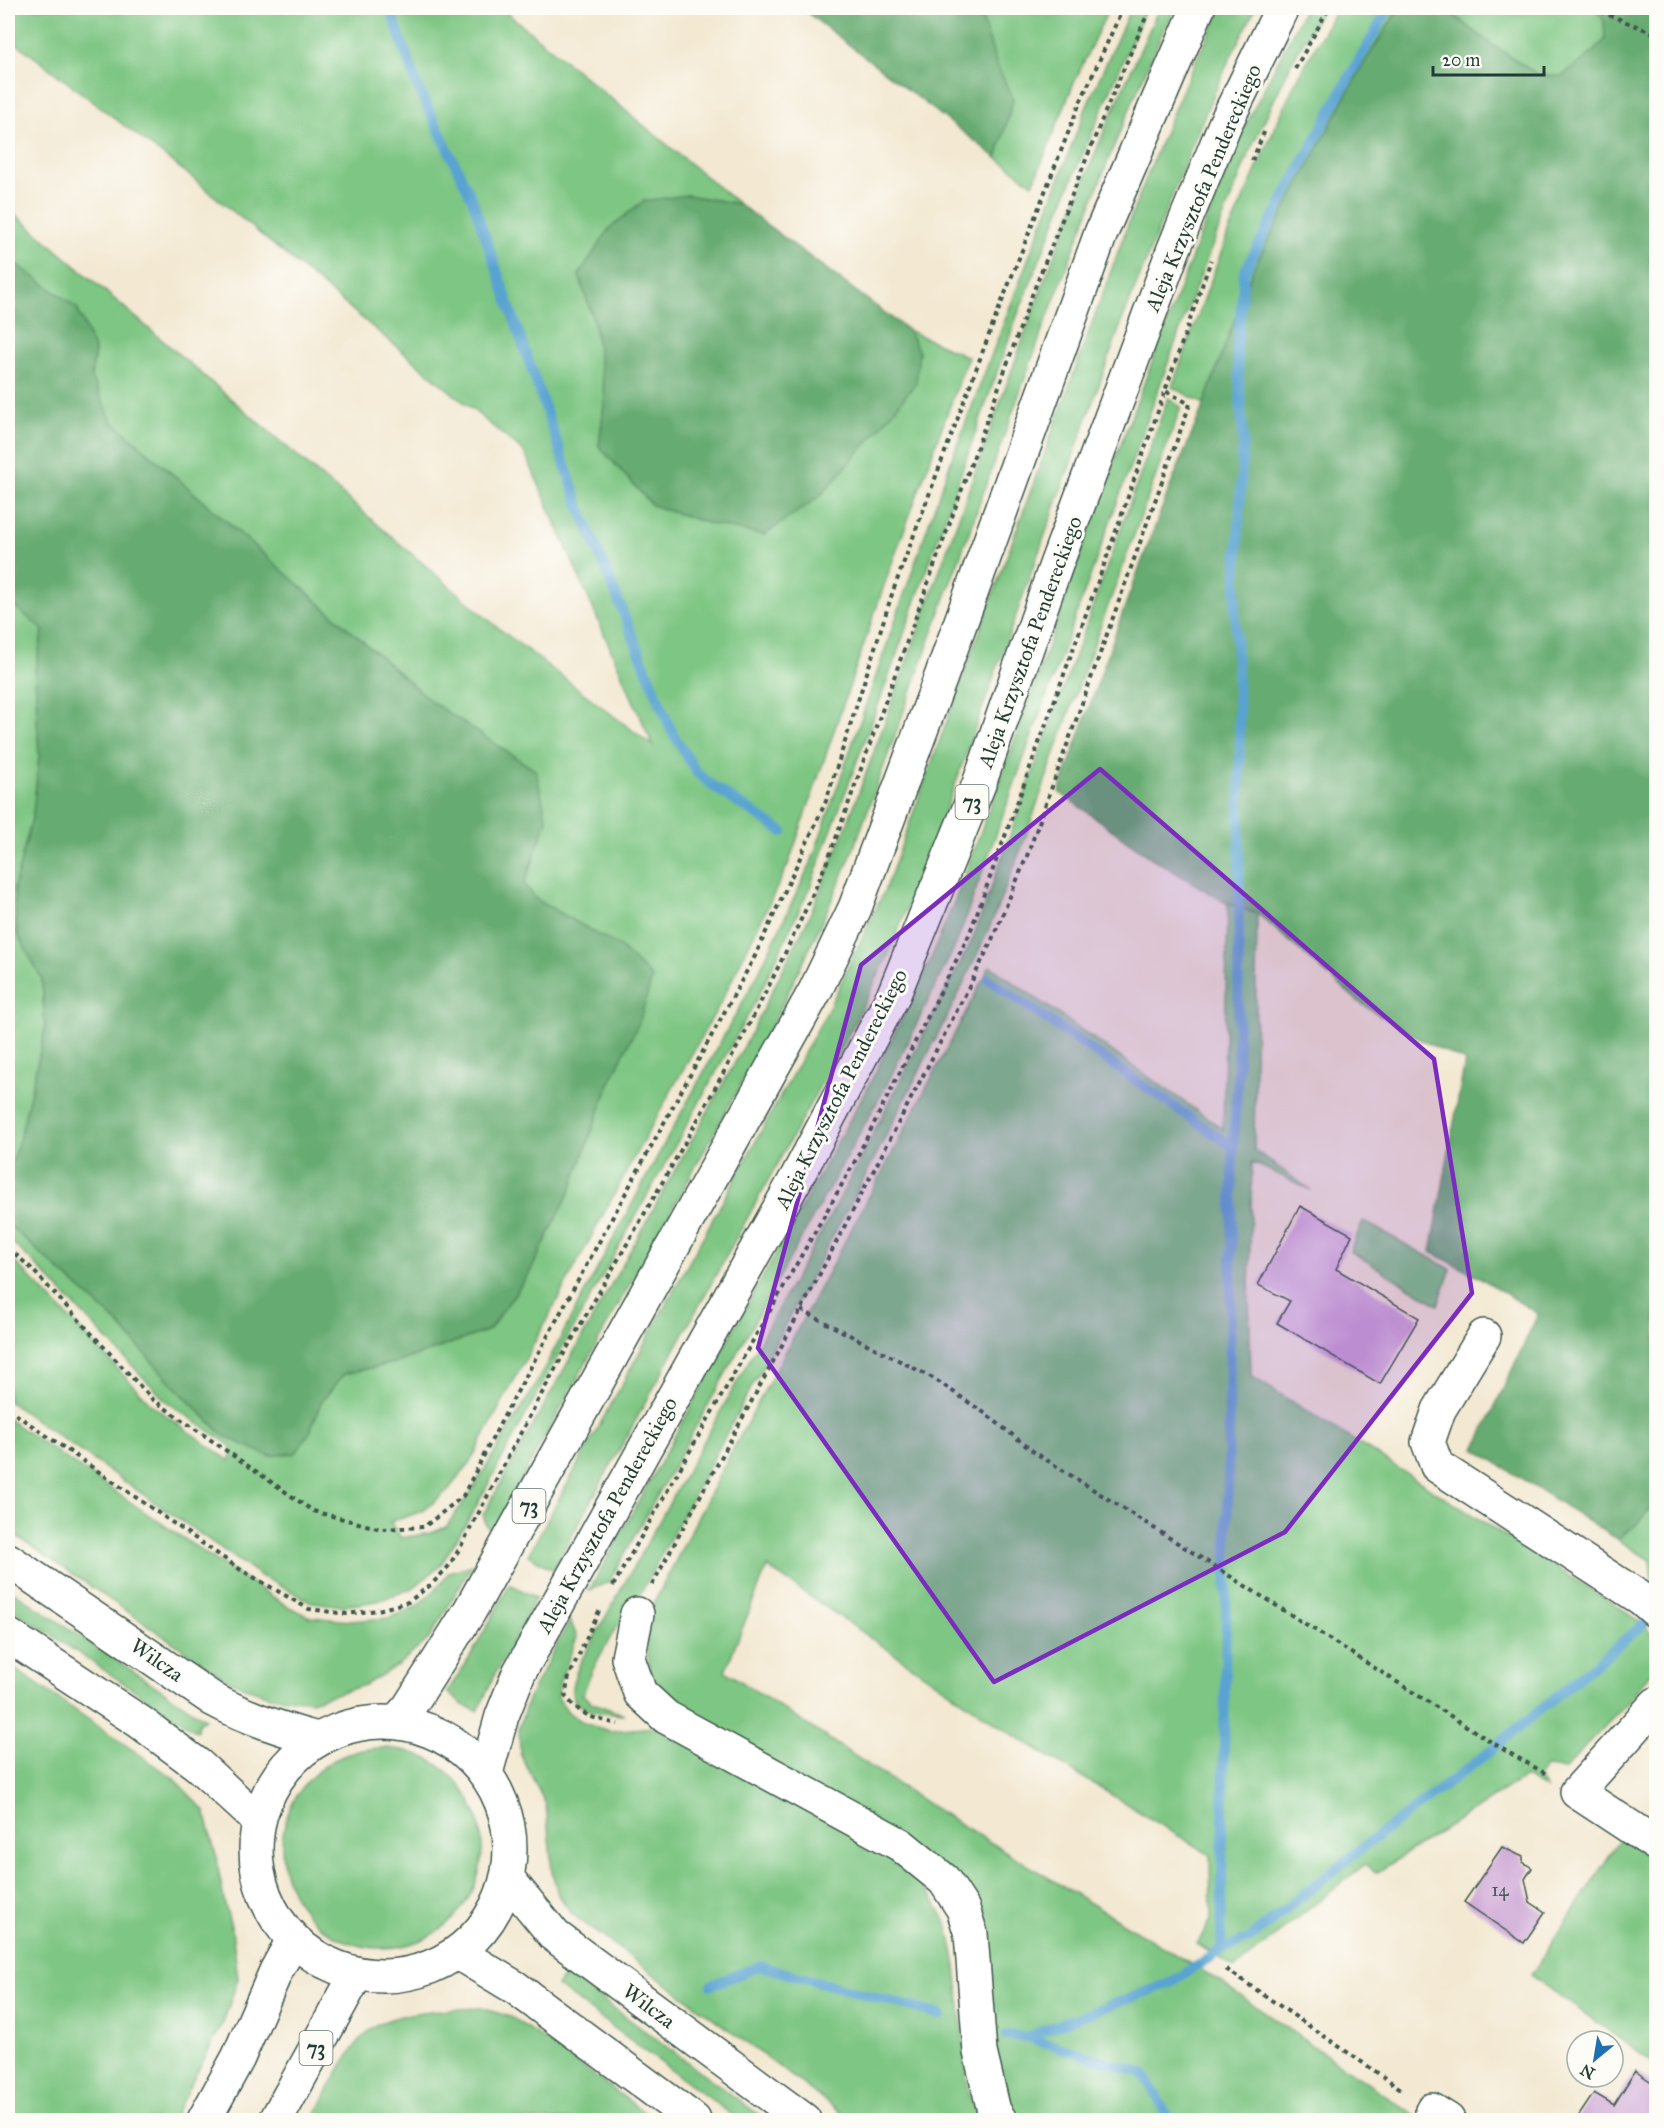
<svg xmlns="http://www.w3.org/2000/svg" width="1664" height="2128" font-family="'IM FELL Great Primer',serif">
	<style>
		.green { fill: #7ec683; stroke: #4e825c; stroke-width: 1.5 }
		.forest { fill: #66ab71; stroke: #427452; stroke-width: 1.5 }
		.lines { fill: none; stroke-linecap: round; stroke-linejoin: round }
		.stream { stroke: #59a3d1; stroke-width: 10 }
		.building { fill: #cda6d6 }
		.minor-casing { stroke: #3f574c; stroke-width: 36 }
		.major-casing { stroke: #3f574c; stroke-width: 36 }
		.path { stroke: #3f574c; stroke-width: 4; stroke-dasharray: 4.5 4.5; stroke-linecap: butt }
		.minor { stroke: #fff; stroke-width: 33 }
		.major { stroke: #fff; stroke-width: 33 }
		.marked { fill: #7b2cbf; fill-opacity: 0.2; stroke: #7b2cbf; stroke-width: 4.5; stroke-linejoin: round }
		.labels { text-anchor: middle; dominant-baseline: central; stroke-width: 6; stroke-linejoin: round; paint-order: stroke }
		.number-label { font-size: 18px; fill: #4a575c }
		.shield { fill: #fdfcf7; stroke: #62766e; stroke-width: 1.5 }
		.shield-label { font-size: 20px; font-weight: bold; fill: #1f3d34 }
		.street-label { font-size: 21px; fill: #1f3d34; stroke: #fdfcf7 }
	</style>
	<rect width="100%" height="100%" fill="#fdfcf7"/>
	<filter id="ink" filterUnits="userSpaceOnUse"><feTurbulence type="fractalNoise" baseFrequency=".0167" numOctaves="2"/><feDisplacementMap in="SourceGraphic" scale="12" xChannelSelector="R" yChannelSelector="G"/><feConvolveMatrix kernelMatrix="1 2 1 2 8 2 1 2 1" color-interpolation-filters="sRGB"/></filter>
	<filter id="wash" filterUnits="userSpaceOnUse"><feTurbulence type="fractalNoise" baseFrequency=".008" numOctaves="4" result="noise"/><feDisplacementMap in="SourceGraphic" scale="24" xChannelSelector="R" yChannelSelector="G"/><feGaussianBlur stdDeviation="1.35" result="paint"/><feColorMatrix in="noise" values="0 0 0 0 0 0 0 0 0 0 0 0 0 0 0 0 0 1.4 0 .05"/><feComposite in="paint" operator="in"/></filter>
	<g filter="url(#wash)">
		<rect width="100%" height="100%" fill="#f3e8d1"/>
		<g class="green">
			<polygon points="8,8 501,8 739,204 687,195 579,274 594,322 605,397 599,446 652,505 707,523 764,535 820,496 879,429 915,383 919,352 908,330 968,357 889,571 788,865 721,1002 638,1150 469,1464 448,1490 423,1511 390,1522 401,1538 431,1533 446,1527 469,1495 531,1393 663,1146 757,976 811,863 945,477 1086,108 1131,8 1146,8 1074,175 1017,316 890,673 810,887 757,999 566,1341 472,1514 440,1566 413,1588 378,1601 343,1606 312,1602 261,1576 8,1401 8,1256 25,1272 153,1406 230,1461 232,1447 166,1401 32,1261 8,1239 8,1208 9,1225 118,1323 173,1385 224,1436 310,1432 321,1402 344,1374 398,1362 489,1330 530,1272 571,1189 609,1084 640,1020 619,946 537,900 524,884 535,856 536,771 432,702 112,421 91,377 95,351 77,308 8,258 8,208 497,627 653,746 525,453 189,175 8,37"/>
			<polygon points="979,8 1109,8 1073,85 1033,184 997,158 1013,99 996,63"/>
			<path d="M1159,8H1176L1162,33L1111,153L1044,326L854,848C797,987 723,1118 650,1248C597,1342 545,1436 493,1530L487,1527L483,1515L748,1039L808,919L844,833L889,711L1044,281L1105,129Z"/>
			<path d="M1222,8H1256L1229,60L1199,128L1122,321L949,801L890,951L854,1024L797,1128L553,1570L528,1555L828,1010L887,885L1130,219C1158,147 1186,76 1222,8Z"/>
			<polygon points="1305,8 1323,8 1293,60 1248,155 1192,297 956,944 885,1088 609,1582 589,1591 870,1083 930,961 957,895 1009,756 1103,491 1196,246 1247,122"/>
			<polygon points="1337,8 1399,8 1360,70 1253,269 1204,404 1172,387 1229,231 1294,85"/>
			<polygon points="1440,8 1594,8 1604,20 1605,40 1591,54 1562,76 1538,75 1491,44 1452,14"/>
			<path d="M1168,398L1181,407L1080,682L1023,844L988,931L959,993L870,1167L637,1600C619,1619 590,1670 583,1695L591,1702L624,1715C608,1714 570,1713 572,1689C572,1680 578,1669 581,1661L840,1198L973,938Z"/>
			<polygon points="8,601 43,629 35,672 39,756 33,814 14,888 17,933 42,979 45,1031 21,1133 8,1178"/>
			<polygon points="1228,904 1257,914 1254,1150 1311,1190 1252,1162 1249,1294 1251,1376 1630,1614 1656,1637 1656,1662 1653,1670 1629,1701 1564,1769 1546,1767 1539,1777 1546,1789 1525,1777 1376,1873 1364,1865 1235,1968 1197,1944 1211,1920 1210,1855 1007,1731 767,1567 725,1671 937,1810 1217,1980 1421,2120 1013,2120 994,2057 975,1906 669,1706 658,1691 650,1669 644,1633 654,1603 724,1466 886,1165 990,966 1223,1129"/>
			<polygon points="1363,1221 1451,1269 1438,1305 1350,1251"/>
			<polygon points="8,1419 211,1557 287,1606 311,1617 350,1621 388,1618 416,1607 437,1588 449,1572 472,1565 429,1639 398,1665 365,1685 311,1701 269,1696 231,1682 8,1530"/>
			<polygon points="1656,1501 1656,1584 1652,1581 1650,1560 1617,1539 1637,1524"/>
			<polygon points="510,1584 536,1598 494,1676 478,1711 463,1705 447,1692 469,1659"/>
			<polygon points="8,1588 205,1719 198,1723 197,1732 8,1606"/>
			<polygon points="570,1620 577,1637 559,1684 558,1698 568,1712 586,1724 610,1731 655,1727 873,1845 909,1874 933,1898 948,1926 956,1965 968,2093 979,2120 851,2120 572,1914 558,1895 552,1871 546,1805 520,1753 519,1727 529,1697"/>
			<polygon points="8,1664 172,1777 205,1811 216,1856 224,1901 232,1930 238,1979 223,2023 172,2120 8,2120"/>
			<circle cx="382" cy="1848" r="100"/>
			<polygon points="1621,1838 1656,1859 1656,2065 1531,1975"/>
			<polygon points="566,1973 766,2120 739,2120 557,1986"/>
			<path d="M481,2008L511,2017L555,2047L655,2120H313C327,2094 348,2045 373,2028C397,2010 452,2009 481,2008Z"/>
		</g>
		<g class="forest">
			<polygon points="801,8 979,8 996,63 1013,99 997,158"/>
			<polygon points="1399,8 1440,8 1452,14 1491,44 1538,75 1562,76 1591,54 1605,40 1604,20 1594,8 1656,8 1656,1501 1637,1524 1617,1539 1475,1449 1538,1314 1481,1278 1431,1252 1465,1061 1419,1039 1360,1003 1258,914 1228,904 1150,857 1059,792 1125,606 1168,492 1204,404 1253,269 1360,70"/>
			<polygon points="687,195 739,204 908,330 919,352 916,383 879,429 820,496 764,535 707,523 652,505 599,446 605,397 594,322 579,275 609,229 643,201"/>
			<polygon points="8,258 77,308 95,351 91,377 112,421 432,702 536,771 547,821 524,884 537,900 619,946 652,978 640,1020 609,1084 571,1189 530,1272 489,1330 398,1362 344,1374 321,1402 310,1432 296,1453 269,1456 224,1436 173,1385 118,1323 9,1225 8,1178 21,1133 45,1031 42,979 17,933 14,888 33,814 39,756 35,672 43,630 8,601"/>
		</g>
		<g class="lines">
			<g class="stream">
				<polyline points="390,8 417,85 472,199 579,505 672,732 697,773 714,787 783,832"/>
				<polyline points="988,979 1233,1147"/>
				<polyline points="1221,1950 1233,1147 1238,1075 1240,744 1235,610 1243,439 1237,348 1244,272 1349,77 1389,8"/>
				<polyline points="711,1985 760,1966 941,2015"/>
				<polyline points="1006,2035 1026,2037 1143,2073 1170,2120"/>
				<polyline points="1026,2037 1170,1983 1221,1950 1250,1938 1350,1857 1489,1752 1656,1614"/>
			</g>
		</g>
		<g id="blocks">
			<g class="building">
				<polygon points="1300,1206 1352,1235 1336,1269 1419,1318 1380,1384 1277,1323 1290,1301 1258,1285"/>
				<polygon points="1502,1847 1523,1857 1523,1862 1532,1868 1525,1879 1530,1902 1545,1912 1524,1943 1464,1902"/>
				<polygon points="1635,2071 1656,2085 1656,2120 1576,2120 1594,2093 1614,2105"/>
			</g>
		</g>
	</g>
	<g filter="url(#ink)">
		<use href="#blocks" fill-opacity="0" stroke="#3f574c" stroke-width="1.5"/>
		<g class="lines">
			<g class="minor-casing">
				<g id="minor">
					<polyline points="1484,1336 1439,1410 1428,1442 1437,1466 1642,1599 1656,1611"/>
					<polyline points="637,1614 628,1658 640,1693 666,1717 901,1845 944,1880 963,1909 971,1934 980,2052 994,2111 1000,2120"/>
					<polyline points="1656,1704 1577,1792 1656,1844"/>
					<polyline points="508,1879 555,1936 804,2120"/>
					<polyline points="458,1953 516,1988 694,2120"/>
					<polyline points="1432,2110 1448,2120"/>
				</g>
			</g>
			<g class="major-casing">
				<g id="major">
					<path d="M8,1560L214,1700C247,1718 281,1729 317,1739"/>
					<polyline points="8,1635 140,1722 198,1765 258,1820"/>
					<circle cx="383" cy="1849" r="127"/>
					<polyline points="396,1722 409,1707 469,1612 815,991 855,908 942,674 1101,233 1198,8"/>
					<polyline points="486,1773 502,1716 519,1673 798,1175 894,994 979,784 1056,565 1173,251 1225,124 1282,8"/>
					<polyline points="204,2120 238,2058 276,1971 293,1940"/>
					<polyline points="276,2120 356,1975"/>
				</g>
			</g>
			<g class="path">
				<polyline points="1592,8 1656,34"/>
				<polyline points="1295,69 1329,8"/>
				<polyline points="1252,161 1265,130"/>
				<polyline points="8,1248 30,1267 152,1399 313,1511 381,1529 424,1527 463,1496 503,1418 755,956 826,801 893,591 990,332 1079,105 1123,8"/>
				<polyline points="801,1310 933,1378 986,1414 1034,1452 1501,1748 1548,1775"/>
				<path d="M8,1409L241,1570L309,1609L347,1614L378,1610L408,1602L432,1584L448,1567L460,1548C498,1477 534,1405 574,1336C665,1177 760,1020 831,852L1032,295L1105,112L1150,8"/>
				<polyline points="652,1585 801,1310 968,989 991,942 1027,856 1190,404 1165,391"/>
				<polyline points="613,1586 853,1165 969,935 1109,551 1211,260"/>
				<path d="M599,1611L569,1677L565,1696C583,1717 592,1718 618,1724"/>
				<polyline points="1226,1969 1404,2091"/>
			</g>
			<use href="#minor" class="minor"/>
			<use href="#major" class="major"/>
		</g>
	</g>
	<path class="marked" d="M1100,769L1434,1059L1472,1293L1285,1532L994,1682L758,1348L861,965Z"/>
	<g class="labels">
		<g class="number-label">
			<text x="1500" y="1890">14</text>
		</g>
		<g class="shield">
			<rect x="955.5" y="785" width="33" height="34" rx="4.5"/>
			<rect x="512.5" y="1489" width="33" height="34" rx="4.5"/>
			<rect x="299.5" y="2031" width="33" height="34" rx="4.5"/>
		</g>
		<g class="shield-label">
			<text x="972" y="802">73</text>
			<text x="529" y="1506">73</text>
			<text x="316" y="2048">73</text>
		</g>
		<g class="street-label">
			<text transform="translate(1203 188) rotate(-67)">Aleja Krzysztofa Pendereckiego</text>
			<text transform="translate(1030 642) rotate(-70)">Aleja Krzysztofa Pendereckiego</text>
			<text transform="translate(841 1089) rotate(-63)">Aleja Krzysztofa Pendereckiego</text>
			<text transform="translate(607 1515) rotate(-61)">Aleja Krzysztofa Pendereckiego</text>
			<text transform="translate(157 1660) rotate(35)">Wilcza</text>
			<text transform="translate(649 2006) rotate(37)">Wilcza</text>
		</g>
	</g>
	<rect width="1664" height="2128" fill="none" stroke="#fdfcf7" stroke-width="30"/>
	<g transform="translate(1595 2059) rotate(210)"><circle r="28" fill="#fdfcf7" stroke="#a4b0a9" stroke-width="1.5"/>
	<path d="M0-4.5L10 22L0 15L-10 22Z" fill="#1f6fb2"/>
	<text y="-9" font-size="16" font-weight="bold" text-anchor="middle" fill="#1f3d34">N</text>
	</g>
	<path d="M1433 66v9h111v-9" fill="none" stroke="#1f3d34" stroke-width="3"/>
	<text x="1442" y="66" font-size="18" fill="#1f3d34" stroke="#fdfcf7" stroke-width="4.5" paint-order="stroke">20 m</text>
</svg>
